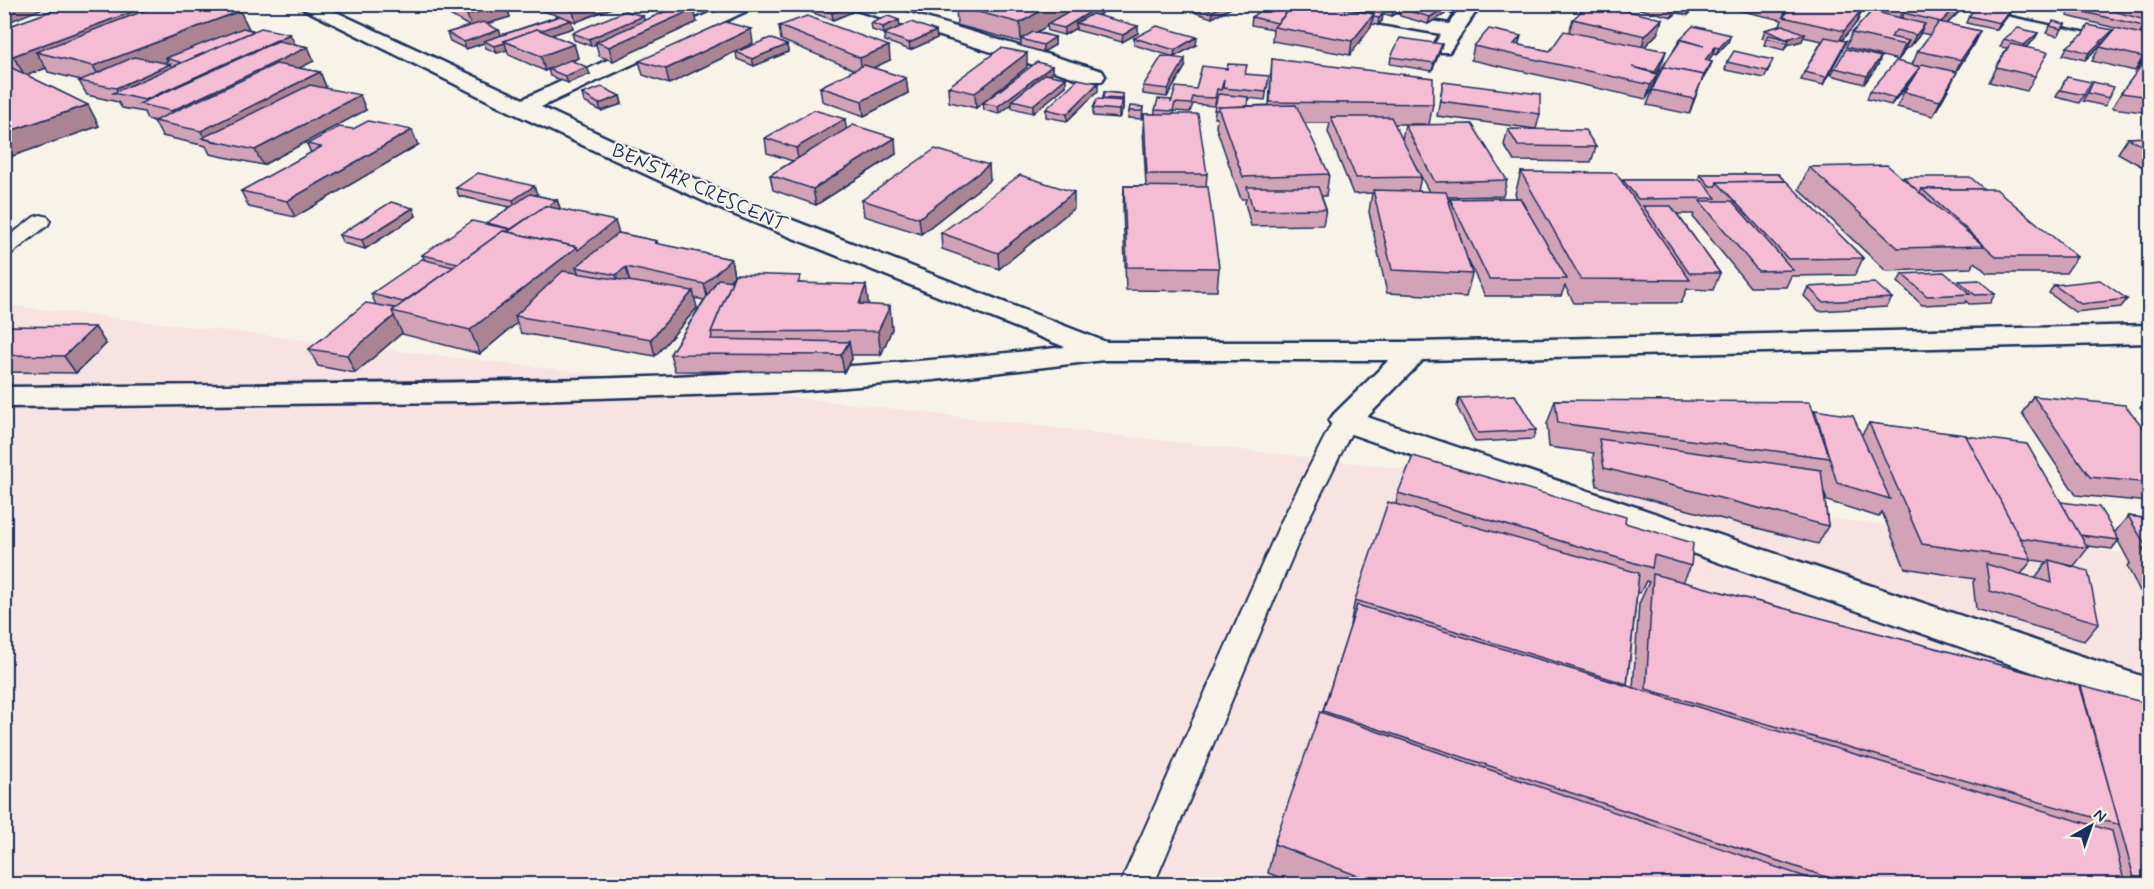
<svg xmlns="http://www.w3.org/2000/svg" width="2154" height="889" font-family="Mynerve,sans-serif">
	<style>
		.built { fill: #f6e3e2 }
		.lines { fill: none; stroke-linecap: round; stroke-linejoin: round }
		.lane-casing { stroke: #1b2f5e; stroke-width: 4 }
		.street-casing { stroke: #1b2f5e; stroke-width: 5 }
		.lane { fill: #f7f3e8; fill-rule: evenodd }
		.street { fill: #f7f3e8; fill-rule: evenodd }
		.wall { fill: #d2a3b6; stroke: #1b2f5e; stroke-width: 1.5; fill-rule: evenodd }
		.shaded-wall { fill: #ab8494; stroke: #1b2f5e; stroke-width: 1.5 }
		.building { fill: #f4bdd4; stroke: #1b2f5e; stroke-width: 1.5 }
		.labels { text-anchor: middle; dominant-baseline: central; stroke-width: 4.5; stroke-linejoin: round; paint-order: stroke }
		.far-street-label { font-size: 20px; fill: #1b2f5e; stroke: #f7f3e8 }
	</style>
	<rect width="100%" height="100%" fill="#f7f3e8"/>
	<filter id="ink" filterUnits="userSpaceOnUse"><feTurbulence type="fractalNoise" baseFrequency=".0167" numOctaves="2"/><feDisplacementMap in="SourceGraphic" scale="12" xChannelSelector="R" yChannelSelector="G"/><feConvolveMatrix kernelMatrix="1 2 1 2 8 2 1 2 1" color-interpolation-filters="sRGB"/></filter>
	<g filter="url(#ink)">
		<polygon class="built" points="5,305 2149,556 2149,884 5,884"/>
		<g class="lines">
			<g class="lane-casing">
				<g id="lane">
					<polygon points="41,215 48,217 50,221 48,225 11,254 4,256 4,240 34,217"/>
					<polygon points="1345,413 1353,416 1357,421 1307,522 1154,884 1120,884 1281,522 1333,421 1337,416"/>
				</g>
			</g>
			<g class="street-casing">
				<g id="street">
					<path d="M294,4H319L523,99L729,4H755L753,8L541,107L741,200L1106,342H1415L2150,325V343L1423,360L1367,417L2150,679V713L1334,428L1329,421L1334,414L1389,360H1104L934,380L784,392L466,402L4,407V387C358,383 713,387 1065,347L723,210L513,113Z"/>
					<polygon points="848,4 879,4 1102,71 1105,76 1102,81 1086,81 850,8"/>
					<polygon points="1293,4 1337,4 1449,24 1462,4 1481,4 1449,52 1435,52 1432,48 1441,34 1302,10"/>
					<polygon points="1981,4 2019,4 2150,32 2150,44 1990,10"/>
				</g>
			</g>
			<use href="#lane" class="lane"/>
			<use href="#street" class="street"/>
		</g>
		<g class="wall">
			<polygon points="68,4 217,4 240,11 249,29 295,44 308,47 314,61 299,68 320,72 326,87 324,88 366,110 263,165 210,154 206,146 162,136 154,121 155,121 147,119 144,112 122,108 118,102 87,95 79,81 81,80 48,72 46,68 26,75 88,105 99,126 4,159 4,28 69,5"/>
			<polygon points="431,4 506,4 510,17 487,24 501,35 559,16 539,10 538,4 614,4 614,7 576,22 568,19 573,28 551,35 574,44 578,58 572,61 590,74 568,83 550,76 548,69 545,71 509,55 507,50 497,53 486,48 484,43 466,49 450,41 447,33 469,26"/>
			<polygon points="647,4 689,4 685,6 697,22 613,61 599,56 596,44 591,46 574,40 572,33 643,16 644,21 666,11"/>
			<polygon points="698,4 731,4 714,12 699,8"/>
			<polygon points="792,4 848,4 852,12 833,20 793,6"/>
			<polygon points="958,4 1076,4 1076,7 1081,4 1106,4 1106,10 1098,15 1138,33 1122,42 1076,30 1076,28 1064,35 1048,31 1047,26 1037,32 1055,37 1055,45 1043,52 1021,46 1021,42 957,25 956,6"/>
			<polygon points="1181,4 1234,4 1233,7 1212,18 1196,13 1196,9"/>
			<polygon points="1322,4 1335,4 1332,6 1383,14 1382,21 1378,25 1372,24 1371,27 1350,55 1272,41 1273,29 1251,25 1252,17 1293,6"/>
			<polygon points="1377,4 1462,4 1461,9 1453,14 1445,12 1445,14 1428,24 1400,16 1400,11 1392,16 1375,12"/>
			<polygon points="1546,4 1572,4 1565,9"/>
			<polygon points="1636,4 1698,4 1698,6 1688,15 1677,13 1672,17 1635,8"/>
			<polygon points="1719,4 1865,4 1857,22 1841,40 1846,41 1823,85 1801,80 1804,72 1822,41 1803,37 1802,41 1787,45 1784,50 1764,45 1766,39 1762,38 1765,30 1780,26 1782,20 1719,6"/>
			<polygon points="1875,4 1963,4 1959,12 1947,24 1980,31 1973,45 1956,72 1950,86 1933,116 1897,107 1904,92 1913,78 1891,105 1867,99 1870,91 1921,67 1912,65 1918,51 1930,35 1921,33 1918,37 1909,48 1906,48 1902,55 1898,60 1846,47 1852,33 1872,11"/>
			<polygon points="2036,4 2074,4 2068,12"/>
			<polygon points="2114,4 2150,4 2150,23 2147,23 2139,34 2067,16 2071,9 2111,10"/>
			<polygon points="2013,7 2009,14 1997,30 1966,23 1969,16"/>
			<polygon points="1573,19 1662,19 1658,33 1644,47 1666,51 1661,65 1657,74 1652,89 1646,99 1471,60 1474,46 1519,45 1550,51 1569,32"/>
			<polygon points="871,23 900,27 937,38 910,50 885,41 884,34 872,30"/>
			<polygon points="2065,24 2058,36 2046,33 2050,26"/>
			<polygon points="779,26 890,60 873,68 906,78 908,93 864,116 822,101 820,87 855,70 781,40"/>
			<polygon points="2113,30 2111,34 2150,36 2150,52 2135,71 2092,61 2100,47 2104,42 2085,60 2063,55 2067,47"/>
			<polygon points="2038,33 2034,40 2026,47 2035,76 2027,91 1989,82 2007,48 2000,47 2004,39"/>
			<polygon points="1134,38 1196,45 1174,57 1134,45"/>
			<polygon points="1680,39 1728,42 1716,55 1713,54 1708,61 1712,62 1709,69 1701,82 1689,114 1647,105 1660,71 1677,45"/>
			<polygon points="753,43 669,84 643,75 639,61"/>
			<polygon points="1442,44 1440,51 1432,71 1390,64 1391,57"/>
			<polygon points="787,45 788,52 754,66 737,59 736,52"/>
			<path d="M1272,59L1433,104L1429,124L1507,180L1503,196L1447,197L1449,203L1450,199L1517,198L1515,194L1521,172L1622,182L1623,180H1698L1700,174H1778L1863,258L1855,275L1791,276L1786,287H1750L1693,217L1694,214H1677L1720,273L1713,290L1687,289L1681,303H1574L1565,286L1561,296H1485L1468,260L1472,274L1466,297L1387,293L1369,212L1372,193L1353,194L1328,132L1330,123H1304L1329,174L1326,196H1321L1326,209L1323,225L1251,226L1245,203L1246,199H1241L1216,127L1217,118H1214L1217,97L1214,106L1193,104L1190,112L1174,111V114L1207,174L1206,187L1219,268L1217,291L1126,290L1123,208L1124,186H1146L1143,129L1144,114H1155V110L1196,89L1246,74L1268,83L1265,100L1248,98V106L1269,105ZM1394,124H1425L1405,125L1402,139ZM1414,163L1429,192L1418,191L1421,177Z"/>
			<polygon points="2150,60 2150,113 2112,108 2121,93"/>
			<polygon points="1727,62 1770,67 1764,78 1725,70"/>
			<polygon points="1878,65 1864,84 1831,75 1835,68"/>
			<polygon points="1027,67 976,108 949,102 948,87"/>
			<polygon points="1185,67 1167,97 1143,94 1143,86"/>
			<polygon points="1052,73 1050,75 1066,86 1033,113 1012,108 1012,104 999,114 984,110 983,103"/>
			<polygon points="2067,77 2084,95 2079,103 2056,97"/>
			<polygon points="1443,82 1540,114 1536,129 1437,116"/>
			<polygon points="2093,82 2109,98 2105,106 2083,101"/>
			<polygon points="1098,91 1067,121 1046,117 1046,109"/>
			<polygon points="1104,92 1123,94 1123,109 1119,118 1093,116 1093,108 1103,99"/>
			<polygon points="582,94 620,96 622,104 601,111 584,102"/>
			<polygon points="1143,107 1142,119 1128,118 1129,111"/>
			<polygon points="847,129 896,154 816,205 773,190 770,175 793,161 767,153 765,138"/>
			<polygon points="1508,129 1596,147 1591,162 1514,161 1504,145"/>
			<polygon points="2150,137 2150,170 2148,170 2118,153 2128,138"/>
			<polygon points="307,144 418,145 295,217 249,207 241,191 311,153"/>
			<polygon points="1809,167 1984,189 2077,257 2066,273 1987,273 1975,262 1971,268 1886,271 1799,189"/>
			<polygon points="990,180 921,234 864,216 862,200"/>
			<polygon points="456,188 537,194 535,195 557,200 560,208 559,209 619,233 657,241 657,244 731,259 734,276 730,280 802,283 868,305 892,329 881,355 851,355 852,359 844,372 675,371 670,354 704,300 694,298 697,308 655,356 521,333 517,323 480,354 402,334 402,333 355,373 318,366 309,349 376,305 371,294 425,260 422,255 487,224 510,207 459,196"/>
			<polygon points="413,208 416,216 365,249 343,243 339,235"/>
			<polygon points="1074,208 999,269 942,249 941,233"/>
			<polygon points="1902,274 1957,283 1959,281 1995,294 1990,303 1969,304 1966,301 1965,303 1922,305 1898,282"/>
			<polygon points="2054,285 2127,299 2121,307 2075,312 2049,293"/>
			<polygon points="1808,287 1892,298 1887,307 1819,311 1804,296"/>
			<polygon points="4,326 106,344 76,373 4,372"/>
			<polygon points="2033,396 2150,436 2150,502 2076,495 2022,413"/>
			<polygon points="2150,396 2150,417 2140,408"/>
			<polygon points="1459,398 1536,430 1533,439 1475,442 1457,407"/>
			<path d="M1555,400L1814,412L1815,410L1861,436L1869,423L1966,436L2061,502L2115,532L2128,516L2150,519V593L2140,591L2127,566L2130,563L2118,541L2112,549L2087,546L2088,548L2074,566L2062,564L2099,623L2084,641L1976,609L1973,582L1975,579L1905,568L1882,512L1879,517L1827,501L1824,492L1828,526L1818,544L1597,486L1593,456L1594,453L1549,447L1547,424ZM2032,560L2047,562L2035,578L2021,574Z"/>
			<path d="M1398,493L1625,523L1691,566L1683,582L2080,686L2150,885H1299L1268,873L1274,844L1322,713L1351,625H1350L1355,600L1396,504ZM1646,581L1649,582L1639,604L1633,688L1627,686L1637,592L1640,593Z"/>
		</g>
		<g class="shaded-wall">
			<polygon points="4,4 53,4 4,24"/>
			<polygon points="153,4 198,4 36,52 46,68 25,76 13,56"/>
			<polygon points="503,4 506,4 510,17 472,28 467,15"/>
			<polygon points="582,4 614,4 614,7 576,22 572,8"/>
			<polygon points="668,4 689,4 669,12"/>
			<polygon points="715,4 731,4 714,12 713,5"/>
			<polygon points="1052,4 1076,4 1076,9 1047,24 1047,26 1024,40 1021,39 1021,42 1020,23"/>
			<polygon points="1103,4 1106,4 1106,10 1082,25 1076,23 1076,28 1064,35 1064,28"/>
			<polygon points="1225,4 1234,4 1233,7 1212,18 1213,11"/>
			<polygon points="1400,4 1411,4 1401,9 1400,11 1392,16 1393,9"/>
			<polygon points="1458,4 1462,4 1461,9 1453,14 1455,7"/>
			<polygon points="1566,4 1572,4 1565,9"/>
			<polygon points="1676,4 1680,4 1677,13 1672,17"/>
			<polygon points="1691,4 1698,4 1698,6 1688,15"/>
			<polygon points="1789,4 1796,4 1783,17 1787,7"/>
			<polygon points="1864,4 1865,4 1857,22 1838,45 1844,31 1861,11"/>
			<polygon points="1908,4 1915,4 1904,13 1902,18 1897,23 1903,9"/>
			<polygon points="1959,4 1963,4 1959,12 1934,36 1941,22"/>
			<polygon points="851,5 852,12 833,20 832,13"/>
			<polygon points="1446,7 1445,14 1428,24 1430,17"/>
			<polygon points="2013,7 2009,14 1997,30 2000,23"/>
			<polygon points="694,9 697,22 613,61 609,47"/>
			<polygon points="240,11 249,29 166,58 168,61 105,86 93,66"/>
			<polygon points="1374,14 1371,27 1350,55 1352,41"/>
			<polygon points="1383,14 1382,21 1378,25 1379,18"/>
			<polygon points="643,16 645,23 596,42 596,44 591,46 589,39"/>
			<polygon points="1662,19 1658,33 1641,50 1645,36"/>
			<polygon points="571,20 573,28 517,46 506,42"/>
			<polygon points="899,20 900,27 884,34 883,27"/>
			<polygon points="1925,24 1918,37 1909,48 1916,35"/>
			<polygon points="1138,26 1138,33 1122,42 1123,35"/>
			<polygon points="751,29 753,43 669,84 666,69"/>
			<polygon points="499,30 502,37 484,41 484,43 466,49 464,42"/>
			<polygon points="2113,30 2109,37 2085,60 2089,53"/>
			<polygon points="936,31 937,38 910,50 909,43"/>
			<polygon points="1980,31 1973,45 1954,75 1961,60"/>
			<polygon points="2038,33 2034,40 2020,52 2024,45"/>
			<polygon points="290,34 297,48 148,106 145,100"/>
			<polygon points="1805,34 1802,41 1787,45 1784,50 1787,43 1786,39"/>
			<polygon points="1731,35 1728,42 1716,55 1719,48"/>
			<polygon points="1521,36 1517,50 1514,44"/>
			<polygon points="1055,37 1055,45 1043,52 1043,45"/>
			<polygon points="1197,37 1196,45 1174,57 1175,50"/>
			<polygon points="1846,41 1843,49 1823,85 1826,77"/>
			<polygon points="1909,41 1902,55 1898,60 1905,45"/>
			<polygon points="505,43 507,50 497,53 494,46"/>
			<polygon points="574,44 578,58 545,71 541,56"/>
			<polygon points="1442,44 1440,51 1432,71 1434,63"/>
			<polygon points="787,45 788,52 754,66 752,59"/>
			<polygon points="889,46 890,60 862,73 860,58"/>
			<polygon points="308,47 314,61 179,126 171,111"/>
			<polygon points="1715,47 1713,54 1703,68 1705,60"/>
			<polygon points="2150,49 2150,52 2135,71 2143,57"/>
			<polygon points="1666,51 1661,65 1653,81 1657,74 1652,89 1646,99 1655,72"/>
			<polygon points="1027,53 1027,67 976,108 975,93"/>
			<polygon points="1881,57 1878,65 1864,84 1867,76"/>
			<polygon points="1185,59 1185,67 1167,97 1168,89"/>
			<polygon points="1712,62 1709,69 1701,82 1689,114 1700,80"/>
			<polygon points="170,64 177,79 119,94 116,88"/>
			<polygon points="1052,66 1052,73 1015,101 1012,100 1012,104 999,114 998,106"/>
			<polygon points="587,67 590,74 568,83 565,76"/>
			<polygon points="1920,67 1916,75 1891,105 1895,98"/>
			<polygon points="320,72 326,87 217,142 205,139 201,131"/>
			<polygon points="1957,72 1950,86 1933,116 1940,101"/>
			<polygon points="906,78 908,93 864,116 862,101"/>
			<polygon points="1066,78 1066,86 1033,113 1033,105"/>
			<polygon points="1098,83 1098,91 1067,121 1067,114"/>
			<polygon points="1123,94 1123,109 1119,118 1119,110 1121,106"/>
			<polygon points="360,95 366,110 263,165 255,150"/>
			<polygon points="620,96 622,104 601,111 599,104"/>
			<polygon points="88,105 99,126 4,159 4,133"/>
			<polygon points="845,119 847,134 799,163 796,148"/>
			<polygon points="412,130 418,145 295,217 287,201"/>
			<polygon points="895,138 896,154 816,205 813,189"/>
			<polygon points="989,165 990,180 921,234 919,218"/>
			<polygon points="534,186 537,194 516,208 513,200"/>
			<polygon points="1074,192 1074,208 999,269 998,253"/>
			<polygon points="557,200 560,208 520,237 514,230"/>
			<polygon points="413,208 416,216 365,249 362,240"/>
			<polygon points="615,221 620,237 576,267 579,274 515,316 517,323 480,354 470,330 577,247"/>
			<polygon points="731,259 734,276 708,301 704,284"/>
			<polygon points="626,267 630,283 621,292 616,275"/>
			<polygon points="866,285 869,308 859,304"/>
			<polygon points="693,291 697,308 655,356 651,339"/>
			<polygon points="890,306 892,329 881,355 878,331"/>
			<polygon points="394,316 402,333 355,373 347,355"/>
			<polygon points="95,327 106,344 76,373 64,356"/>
			<polygon points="849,342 852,359 844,372 841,355"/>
		</g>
		<g class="building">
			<polygon points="71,4 153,4 13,56 4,54 4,28"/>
			<polygon points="162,4 217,4 240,11 93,66 36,52"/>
			<polygon points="449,4 503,4 467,15"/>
			<polygon points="561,4 582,4 572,8"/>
			<polygon points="808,4 848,4 851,5 832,13"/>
			<polygon points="958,4 1052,4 1020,23 956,6"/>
			<polygon points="1081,4 1103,4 1064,28 1047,24"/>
			<polygon points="1200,4 1225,4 1213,11 1196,6"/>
			<polygon points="1268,4 1285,4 1293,6 1277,23 1252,17"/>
			<polygon points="1295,4 1320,4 1374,14 1352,41 1274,27"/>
			<polygon points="1377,4 1400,4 1393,9"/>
			<polygon points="1408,4 1438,4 1446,7 1430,17 1401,9"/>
			<polygon points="1446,4 1458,4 1455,7"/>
			<polygon points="1589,4 1597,4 1662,19 1645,36 1573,19"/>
			<polygon points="1778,4 1789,4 1787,7"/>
			<polygon points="1795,4 1846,4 1863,8 1844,31 1783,17"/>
			<polygon points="1882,4 1908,4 1903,9"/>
			<polygon points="1914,4 1959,4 1941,22 1904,13"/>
			<polygon points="1979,4 2003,4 2013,7 2000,23 1969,16"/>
			<polygon points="2076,4 2090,4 2148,21 2143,26 2071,9"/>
			<polygon points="2133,4 2150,4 2150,8"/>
			<polygon points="680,5 694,9 609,47 596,42"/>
			<polygon points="625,11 643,16 589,39 572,33"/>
			<polygon points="1365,11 1383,14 1379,18 1373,17 1374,14 1364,12"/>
			<polygon points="1872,11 1925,24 1916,35 1896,30 1891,37 1909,41 1905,45 1852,33"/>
			<polygon points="1092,14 1138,26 1123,35 1076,23"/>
			<polygon points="560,16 571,20 540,31 537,29 504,41 505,43 494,46 484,41"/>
			<polygon points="807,16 889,46 860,58 779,26"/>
			<polygon points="888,16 899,20 883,27 871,23"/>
			<polygon points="2053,21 2065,24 2062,29 2050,26"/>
			<polygon points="483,22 499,30 464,42 447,33"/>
			<polygon points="725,22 751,29 666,69 639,61"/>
			<polygon points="911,22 936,31 909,43 884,34"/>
			<polygon points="1939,22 1980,31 1961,60 1918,51"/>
			<polygon points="1783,25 1805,34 1786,39 1765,30"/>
			<polygon points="2088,25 2113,30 2089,53 2067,47 2083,34"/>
			<polygon points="1157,26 1197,37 1175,50 1134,38"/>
			<polygon points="1693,26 1731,35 1719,48 1715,47 1705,60 1712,62 1704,75 1663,67 1661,71 1660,71 1681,40 1704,46 1680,39"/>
			<polygon points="243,28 254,31 182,63 166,58"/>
			<polygon points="261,28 290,34 145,100 113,93"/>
			<polygon points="2018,28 2038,33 2024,45 2004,39"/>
			<polygon points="2116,28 2150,36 2150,49 2143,57 2100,47"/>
			<polygon points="537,29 574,44 541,56 504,41"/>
			<polygon points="1489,29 1521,36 1514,44 1550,51 1564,31 1666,51 1655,72 1632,67 1657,74 1651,85 1474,46"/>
			<polygon points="1033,32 1055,37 1043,45 1021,39"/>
			<polygon points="1769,35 1789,40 1787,43 1767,38"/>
			<polygon points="1825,37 1846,41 1826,77 1804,72"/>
			<polygon points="770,38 787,45 752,59 736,52"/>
			<polygon points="1400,38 1442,44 1434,63 1391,57"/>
			<polygon points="278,41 308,47 171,111 139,104"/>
			<polygon points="2010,44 2048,52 2035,76 1996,67"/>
			<polygon points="1001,48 1027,53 975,93 948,87"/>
			<polygon points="1846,49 1881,57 1867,76 1835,68"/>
			<polygon points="1734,51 1773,60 1767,71 1727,62"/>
			<polygon points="1162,56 1185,59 1168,89 1143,86"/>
			<polygon points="134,57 170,64 116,88 79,81"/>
			<polygon points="1272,59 1433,78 1433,104 1270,102"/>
			<polygon points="2146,59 2150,60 2150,97 2121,93"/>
			<polygon points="570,60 587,67 565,76 548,69"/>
			<polygon points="1896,61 1920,67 1895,98 1870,91"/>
			<polygon points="1037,62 1052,66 998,106 983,103"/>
			<polygon points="4,64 88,105 4,133"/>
			<polygon points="276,64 320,72 201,131 154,121"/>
			<polygon points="1228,64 1247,65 1245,74 1269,76 1266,92 1223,88 1224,79 1221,90 1217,89 1215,98 1193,97 1191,104 1175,103 1173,111 1155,110 1158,99 1171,100 1171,103 1176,87 1196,89 1202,66 1227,69"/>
			<polygon points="1922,64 1957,72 1940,101 1904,92"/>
			<polygon points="864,65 906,78 862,101 820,87"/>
			<polygon points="1663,67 1704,75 1694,99 1652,90"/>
			<polygon points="1045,74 1066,78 1033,105 1012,100"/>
			<polygon points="2067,77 2091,82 2084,95 2060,90"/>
			<polygon points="1078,79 1098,83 1067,114 1046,109"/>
			<polygon points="1443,82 1540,94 1540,114 1440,101"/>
			<polygon points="2093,82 2114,87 2109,98 2088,93"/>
			<polygon points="310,85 360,95 255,150 202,138"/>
			<polygon points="602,87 620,96 599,104 582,94"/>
			<polygon points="1104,92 1123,94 1121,99 1103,98"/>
			<polygon points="1218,94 1248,97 1247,106 1218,107 1218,110 1214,110"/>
			<polygon points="1097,99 1123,101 1119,110 1093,108"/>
			<polygon points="1296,105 1329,174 1243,177 1218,107"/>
			<polygon points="1130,106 1143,107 1142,111 1129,111"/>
			<polygon points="814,110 845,119 796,148 765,138"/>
			<polygon points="1144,114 1198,114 1207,174 1147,174"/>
			<polygon points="1331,117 1391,117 1421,177 1356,178"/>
			<polygon points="368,121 412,130 287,201 241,191 321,147 307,144 339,127 353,129"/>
			<polygon points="1472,124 1507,180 1435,182 1405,125"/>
			<polygon points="853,125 895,138 813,189 770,175"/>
			<polygon points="1508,129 1585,130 1596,147 1518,146"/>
			<polygon points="2150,137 2150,150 2128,138"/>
			<polygon points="935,149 989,165 919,218 862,200"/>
			<polygon points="1887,165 1984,246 1898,248 1809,167"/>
			<polygon points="1521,172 1616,173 1690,280 1581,279"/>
			<polygon points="478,173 534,186 513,200 456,188"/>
			<polygon points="1700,174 1778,174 1785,181 1717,182 1716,186 1710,186"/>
			<polygon points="1020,175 1074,192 998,253 941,233"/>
			<polygon points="1903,177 1970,177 1984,189 1922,189 1920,193"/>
			<polygon points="1623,180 1701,180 1716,198 1638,199"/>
			<polygon points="1786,181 1863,258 1788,259 1717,182"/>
			<polygon points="1124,186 1208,187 1219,268 1127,267"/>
			<polygon points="1247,187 1318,187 1326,209 1253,210"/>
			<polygon points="1922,189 1996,189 2077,257 1997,257"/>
			<polygon points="1373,190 1446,192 1472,274 1392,270"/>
			<polygon points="530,194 557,200 548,206 545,206 511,229 487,223"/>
			<polygon points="1520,198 1567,279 1489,279 1450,199"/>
			<polygon points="1700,201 1732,201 1793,270 1758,271"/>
			<polygon points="391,202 413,208 362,240 339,235"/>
			<polygon points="545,206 615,221 578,250 577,247 508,232"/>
			<polygon points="1643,206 1671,206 1720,273 1689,273"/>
			<polygon points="472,221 509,229 506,231 503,231 458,263 422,255"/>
			<polygon points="503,231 577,247 470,330 392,311"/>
			<polygon points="618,233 657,241 655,243 731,259 704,284 626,267 616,275 576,267"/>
			<polygon points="422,259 453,267 403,302 371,294"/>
			<polygon points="563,271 693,291 651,339 515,316"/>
			<polygon points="1944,272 1970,294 1927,296 1902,274"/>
			<polygon points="735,274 801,276 798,283 866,285 859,304 890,306 878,331 711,332"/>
			<polygon points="718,279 732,281 711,332 712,336 711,339 849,342 841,355 670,354"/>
			<polygon points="1979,280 1995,294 1975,295 1959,281"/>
			<polygon points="2100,280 2127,299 2081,304 2054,285"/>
			<polygon points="1875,283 1892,298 1823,302 1808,287"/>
			<polygon points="366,303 395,308 392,311 394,316 347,355 309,349"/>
			<polygon points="4,326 95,327 64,356 4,355"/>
			<polygon points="1515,395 1536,430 1478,433 1459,398"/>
			<polygon points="2033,396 2125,405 2150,436 2150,483 2090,477"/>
			<polygon points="1555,400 1810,402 1830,458 1558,423"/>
			<polygon points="1815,410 1853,416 1890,499 1837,483"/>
			<polygon points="1869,423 1966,435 2032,560 1922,544"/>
			<polygon points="1966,436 2027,444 2088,548 2020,538"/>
			<polygon points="1599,439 1821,470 1828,526 1604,468"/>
			<polygon points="1413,456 1626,517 1625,523 1693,543 1691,566 1654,555 1652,568 1398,493"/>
			<polygon points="1388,502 1639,573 1627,684 1355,600"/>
			<polygon points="2061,502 2099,507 2119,540 2080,535"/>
			<polygon points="2128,516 2150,519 2150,562 2142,548 2148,549"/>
			<polygon points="2049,560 2088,571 2099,623 1990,591 1986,564 2052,583"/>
			<polygon points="1653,574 2080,686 2120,825 1646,689"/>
			<polygon points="1357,605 2112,831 2125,885 1851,885 1323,711"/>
			<polygon points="2081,686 2150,704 2150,885 2136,885"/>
			<polygon points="1320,712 1829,885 1382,885 1274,844"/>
		</g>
	</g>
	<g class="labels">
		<g class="far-street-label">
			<text transform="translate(699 188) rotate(24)">BENSTAR CRESCENT</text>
		</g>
	</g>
	<rect width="2154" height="889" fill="none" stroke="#f7f3e8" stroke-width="24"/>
	<rect x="12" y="12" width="2130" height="865" fill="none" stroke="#1b2f5e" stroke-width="2" filter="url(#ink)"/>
	<g transform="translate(2091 826) rotate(40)" stroke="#f7f3e8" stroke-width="4.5" paint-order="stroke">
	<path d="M0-4.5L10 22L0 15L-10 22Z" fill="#1b2f5e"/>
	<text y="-9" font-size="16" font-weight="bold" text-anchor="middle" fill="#1b2f5e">N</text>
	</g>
</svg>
